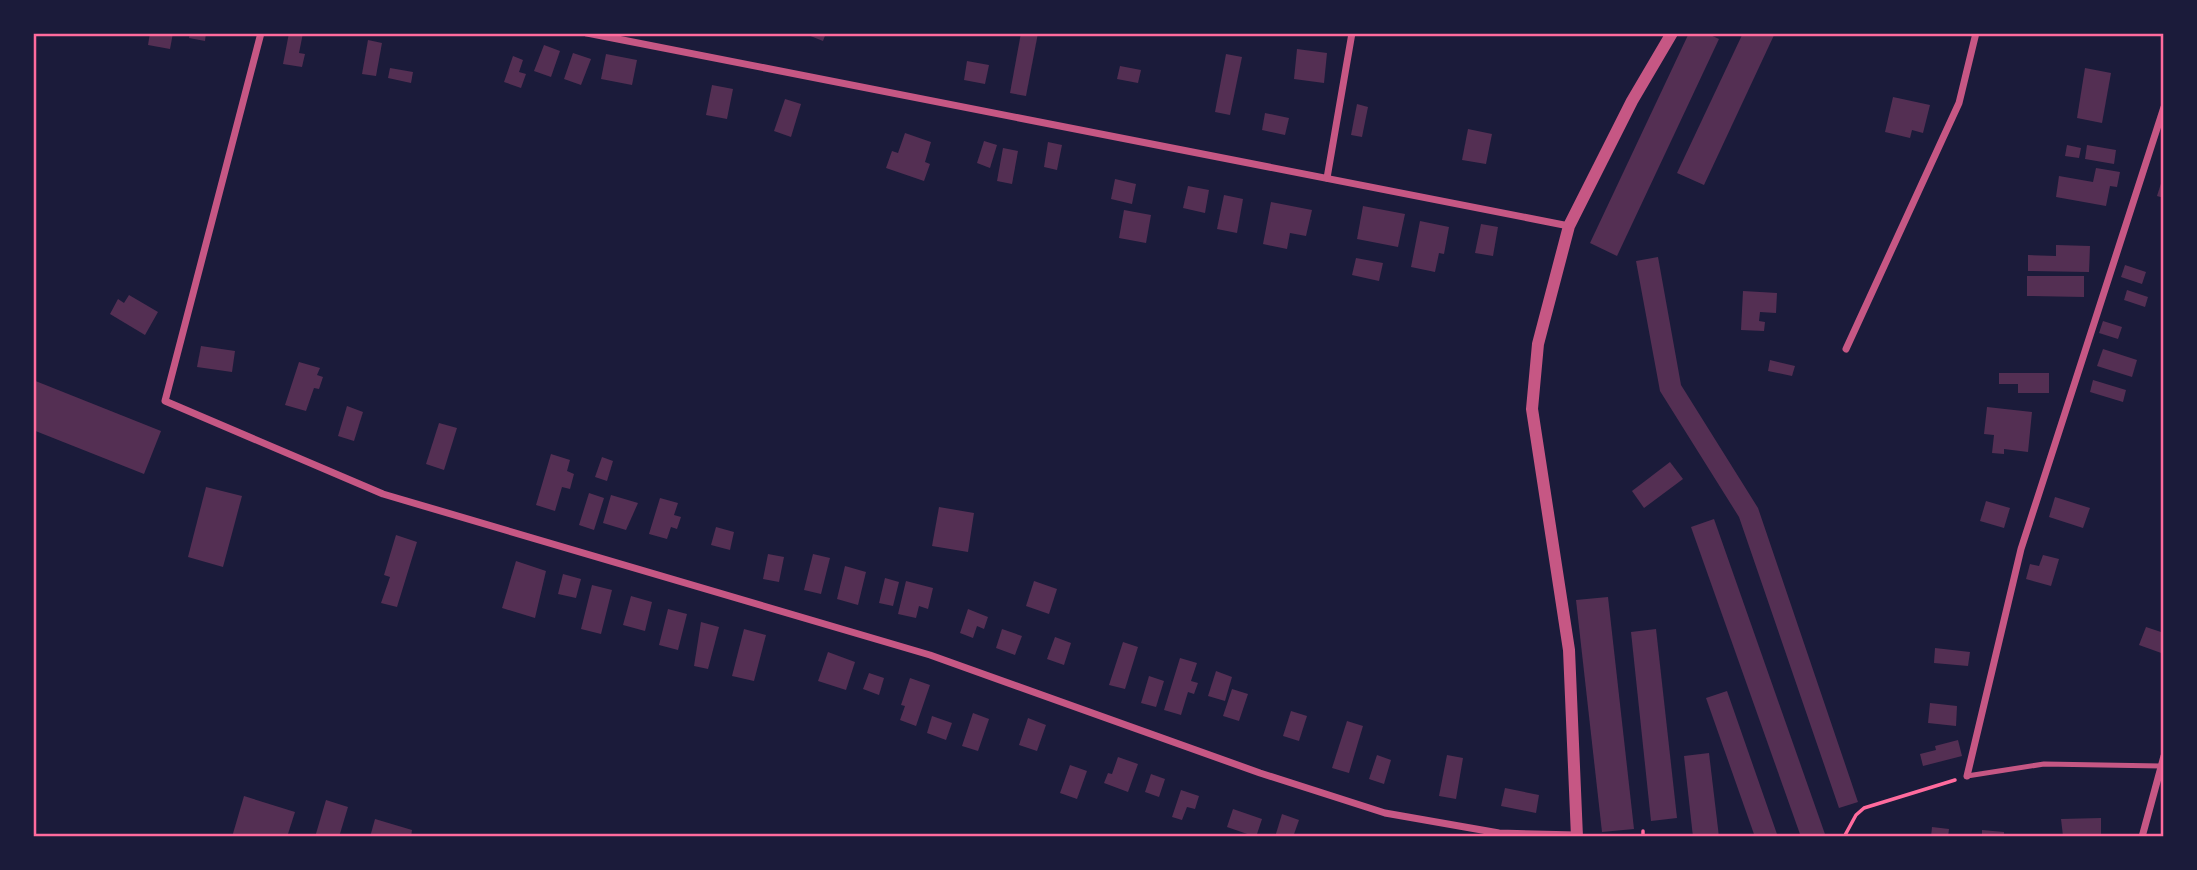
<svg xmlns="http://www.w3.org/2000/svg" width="2197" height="870" font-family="'Source Sans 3',sans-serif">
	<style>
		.building { fill: #542f53 }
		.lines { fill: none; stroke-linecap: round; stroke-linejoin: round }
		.path { stroke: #ff6b9d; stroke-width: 3.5 }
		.service { stroke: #c65784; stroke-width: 5 }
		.minor { stroke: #c65784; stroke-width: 7 }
		.tertiary { stroke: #c65784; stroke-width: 12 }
		.neatline { fill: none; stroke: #ff6b9d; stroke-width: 2.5 }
	</style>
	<rect width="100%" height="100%" fill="#1b1b3a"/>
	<g class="building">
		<polygon points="150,33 173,33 170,49 148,45"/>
		<polygon points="190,33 206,33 205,41 189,38"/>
		<polygon points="289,33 303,33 299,53 305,54 302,67 283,64"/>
		<polygon points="803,33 826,33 823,41"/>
		<polygon points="1021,33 1038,33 1026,96 1010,93"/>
		<polygon points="1689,33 1706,33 1719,39 1617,256 1590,243"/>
		<polygon points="1743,33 1775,33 1704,185 1677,173"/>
		<polygon points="368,40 382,43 376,76 362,74"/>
		<polygon points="544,45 560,51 551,77 534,71"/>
		<polygon points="1297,49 1327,53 1324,83 1294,79"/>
		<polygon points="573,53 591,59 581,85 564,79"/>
		<polygon points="606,54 637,60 632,85 601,79"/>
		<polygon points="1226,54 1242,57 1230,115 1215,112"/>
		<polygon points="513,56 523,60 519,72 526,74 521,88 504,82"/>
		<polygon points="967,61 989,65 985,84 964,80"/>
		<polygon points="1120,66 1141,70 1138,83 1117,79"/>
		<polygon points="390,68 413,72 411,83 388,78"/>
		<polygon points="2085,68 2111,73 2102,123 2077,118"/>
		<polygon points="712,85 733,89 727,119 706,115"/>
		<polygon points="1893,97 1930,105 1923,133 1912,130 1910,138 1885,132"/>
		<polygon points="785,99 801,104 791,137 774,131"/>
		<polygon points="1357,104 1368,107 1362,137 1351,135"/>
		<polygon points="1265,113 1289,118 1285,135 1262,130"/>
		<polygon points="1468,129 1492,134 1486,164 1462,160"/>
		<polygon points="905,133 931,142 925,162 930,164 924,181 886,168 892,151 898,153"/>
		<polygon points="984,141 997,145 990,168 977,163"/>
		<polygon points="1048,142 1062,145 1057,170 1044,167"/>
		<polygon points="2067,145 2081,148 2079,158 2065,156"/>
		<polygon points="2087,145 2116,150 2114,164 2085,159"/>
		<polygon points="1003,148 1018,151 1012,184 997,181"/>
		<polygon points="2096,168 2120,172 2117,187 2110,186 2106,206 2056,197 2059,176 2093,182"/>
		<polygon points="2164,174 2164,198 2157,196"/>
		<polygon points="1115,179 1136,184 1132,204 1111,199"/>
		<polygon points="1188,186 1209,190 1205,213 1183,208"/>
		<polygon points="1224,195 1243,199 1237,233 1217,229"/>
		<polygon points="1271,202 1312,210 1306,236 1290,233 1287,249 1263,244"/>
		<polygon points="1363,206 1405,214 1398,247 1357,239"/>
		<polygon points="1124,210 1151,215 1146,243 1119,238"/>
		<polygon points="1420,221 1449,227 1444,254 1439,253 1435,272 1411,267"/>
		<polygon points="1481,224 1498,227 1493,256 1475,253"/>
		<polygon points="2056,245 2090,246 2089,272 2028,271 2028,255 2056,256"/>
		<polygon points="1658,257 1681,385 1758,508 1858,802 1839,808 1739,517 1660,391 1636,261"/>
		<polygon points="1356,258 1383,263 1379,281 1352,275"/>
		<polygon points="2125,265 2146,272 2142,284 2121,277"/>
		<polygon points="2027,276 2084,276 2084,297 2027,296"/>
		<polygon points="2127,290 2148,297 2145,307 2124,300"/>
		<polygon points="1743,291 1777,293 1776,313 1760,312 1759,321 1765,322 1764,331 1741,330"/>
		<polygon points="129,295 158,312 145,335 110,314 118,299 124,303"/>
		<polygon points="2103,321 2122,327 2118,339 2099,333"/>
		<polygon points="201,346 235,351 232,372 197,367"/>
		<polygon points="2103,349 2137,360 2132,377 2097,366"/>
		<polygon points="1770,360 1795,366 1792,376 1768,371"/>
		<polygon points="299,362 320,368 317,375 323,377 319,389 314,388 306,411 285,405"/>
		<polygon points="1999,373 2049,373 2049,393 2018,393 2018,384 1999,384"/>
		<polygon points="33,380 161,431 144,474 33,430"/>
		<polygon points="2093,380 2126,390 2123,402 2090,392"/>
		<polygon points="347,406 363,412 354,441 338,436"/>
		<polygon points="1987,407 2032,412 2028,452 2004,449 2004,454 1992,453 1994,435 1984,434"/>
		<polygon points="439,423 457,428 444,470 426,464"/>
		<polygon points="551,454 570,460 567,471 574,474 570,489 562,487 555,511 536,505"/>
		<polygon points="602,457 613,461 607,481 595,477"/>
		<polygon points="1670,462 1683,479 1644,508 1632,491"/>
		<polygon points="206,487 242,496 223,567 188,557"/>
		<polygon points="589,493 604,498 594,530 579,525"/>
		<polygon points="611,495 638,503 626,530 603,523"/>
		<polygon points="2055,497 2090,508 2083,528 2049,517"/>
		<polygon points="660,498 678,503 674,515 681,517 677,529 671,527 667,539 649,534"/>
		<polygon points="1986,501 2010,508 2004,528 1980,521"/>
		<polygon points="939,507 974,513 968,552 932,546"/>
		<polygon points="1714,519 1826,837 1801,837 1691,527"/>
		<polygon points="716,527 734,532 730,550 711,545"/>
		<polygon points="396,535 417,542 397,607 381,603 390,577 384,575"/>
		<polygon points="768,554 784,557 779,582 763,579"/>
		<polygon points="813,554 830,558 821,594 804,590"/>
		<polygon points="2043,555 2059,559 2051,586 2026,579 2030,564 2039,566"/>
		<polygon points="516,561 546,571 535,618 502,608"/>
		<polygon points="845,566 866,572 858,605 837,599"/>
		<polygon points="563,574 581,579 576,598 558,594"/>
		<polygon points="885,578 899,582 893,606 879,603"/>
		<polygon points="906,581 933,588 928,609 919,606 916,618 898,614"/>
		<polygon points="1034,581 1057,589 1049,614 1026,606"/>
		<polygon points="592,585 612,590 601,634 581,629"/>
		<polygon points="631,596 652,602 645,631 623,625"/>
		<polygon points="1608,597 1634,829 1602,832 1576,600"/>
		<polygon points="668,609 687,614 678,650 659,645"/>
		<polygon points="968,609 988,617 984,629 977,626 973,638 960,633"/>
		<polygon points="701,622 719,627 708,669 694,666"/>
		<polygon points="2146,627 2164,633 2164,654 2139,645"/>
		<polygon points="744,629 766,635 754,681 732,676"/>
		<polygon points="1002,629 1022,636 1015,655 996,648"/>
		<polygon points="1656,629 1677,818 1651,821 1631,632"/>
		<polygon points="1055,637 1071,643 1064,665 1047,659"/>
		<polygon points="1123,642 1138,647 1125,689 1109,685"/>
		<polygon points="1935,648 1970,652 1968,666 1934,663"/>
		<polygon points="828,652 855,662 846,690 818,681"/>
		<polygon points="1180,658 1197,663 1191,681 1198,683 1194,694 1188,692 1181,715 1164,710"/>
		<polygon points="1216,671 1232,677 1225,701 1208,696"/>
		<polygon points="869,673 884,678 879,695 863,689"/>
		<polygon points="1149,676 1164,681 1156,707 1141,703"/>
		<polygon points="910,678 930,685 916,726 900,720 905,706 901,705"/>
		<polygon points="1232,689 1248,694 1239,721 1223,716"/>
		<polygon points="1727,691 1778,837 1755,837 1706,698"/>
		<polygon points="1930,703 1957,706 1956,726 1928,723"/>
		<polygon points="1291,711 1307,716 1299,741 1283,736"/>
		<polygon points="973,713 989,719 978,751 962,746"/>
		<polygon points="932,716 952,723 946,740 927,733"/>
		<polygon points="1028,718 1046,725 1037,751 1019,745"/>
		<polygon points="1347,721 1363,726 1349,773 1332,768"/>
		<polygon points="1958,740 1962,756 1923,766 1920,754 1936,750 1935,746"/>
		<polygon points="1709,753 1719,837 1693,837 1684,756"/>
		<polygon points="1377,755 1391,760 1384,784 1369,779"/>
		<polygon points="1447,755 1463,758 1456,799 1439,796"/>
		<polygon points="1118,757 1138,764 1128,792 1104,783 1108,773 1112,774"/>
		<polygon points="1070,765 1087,771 1077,799 1060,793"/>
		<polygon points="1151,774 1165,779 1159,797 1145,792"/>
		<polygon points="1505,788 1539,795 1536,813 1501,806"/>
		<polygon points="1181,790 1199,796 1195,809 1187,807 1182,820 1172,817"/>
		<polygon points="244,796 295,812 287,837 232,837"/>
		<polygon points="326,800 348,807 339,837 315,837"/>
		<polygon points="1233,809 1262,819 1256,837 1227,827"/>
		<polygon points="1282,814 1299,820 1293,837 1275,837"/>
		<polygon points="2101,818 2101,834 2063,836 2061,819"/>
		<polygon points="375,819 412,830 411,837 370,837"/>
		<polygon points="1932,827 1949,829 1948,837 1931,837"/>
		<polygon points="1982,830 2004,832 2004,837 1982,837"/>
	</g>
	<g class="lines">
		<g class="path">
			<polyline points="1643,837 1643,831"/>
			<polyline points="1844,837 1856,815 1864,808 1955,780"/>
		</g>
		<polyline class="service" points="1967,776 2044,764 2161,766"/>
		<g class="minor">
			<polyline points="261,33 165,401 383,494 930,655 1260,773 1385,813 1499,833 1577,835"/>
			<polyline points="587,33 1569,226"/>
			<polyline points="1327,178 1352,33"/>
			<polyline points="1846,349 1959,103 1976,33"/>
			<polyline points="1967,776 2021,549 2164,107"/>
			<polyline points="2142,837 2164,756"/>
		</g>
		<polyline class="tertiary" points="1577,837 1569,650 1532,409 1538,344 1569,226 1632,101 1672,33"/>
	</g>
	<rect width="2197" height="870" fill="none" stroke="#1b1b3a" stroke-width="70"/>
	<rect x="35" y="35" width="2127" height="800" class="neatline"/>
</svg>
